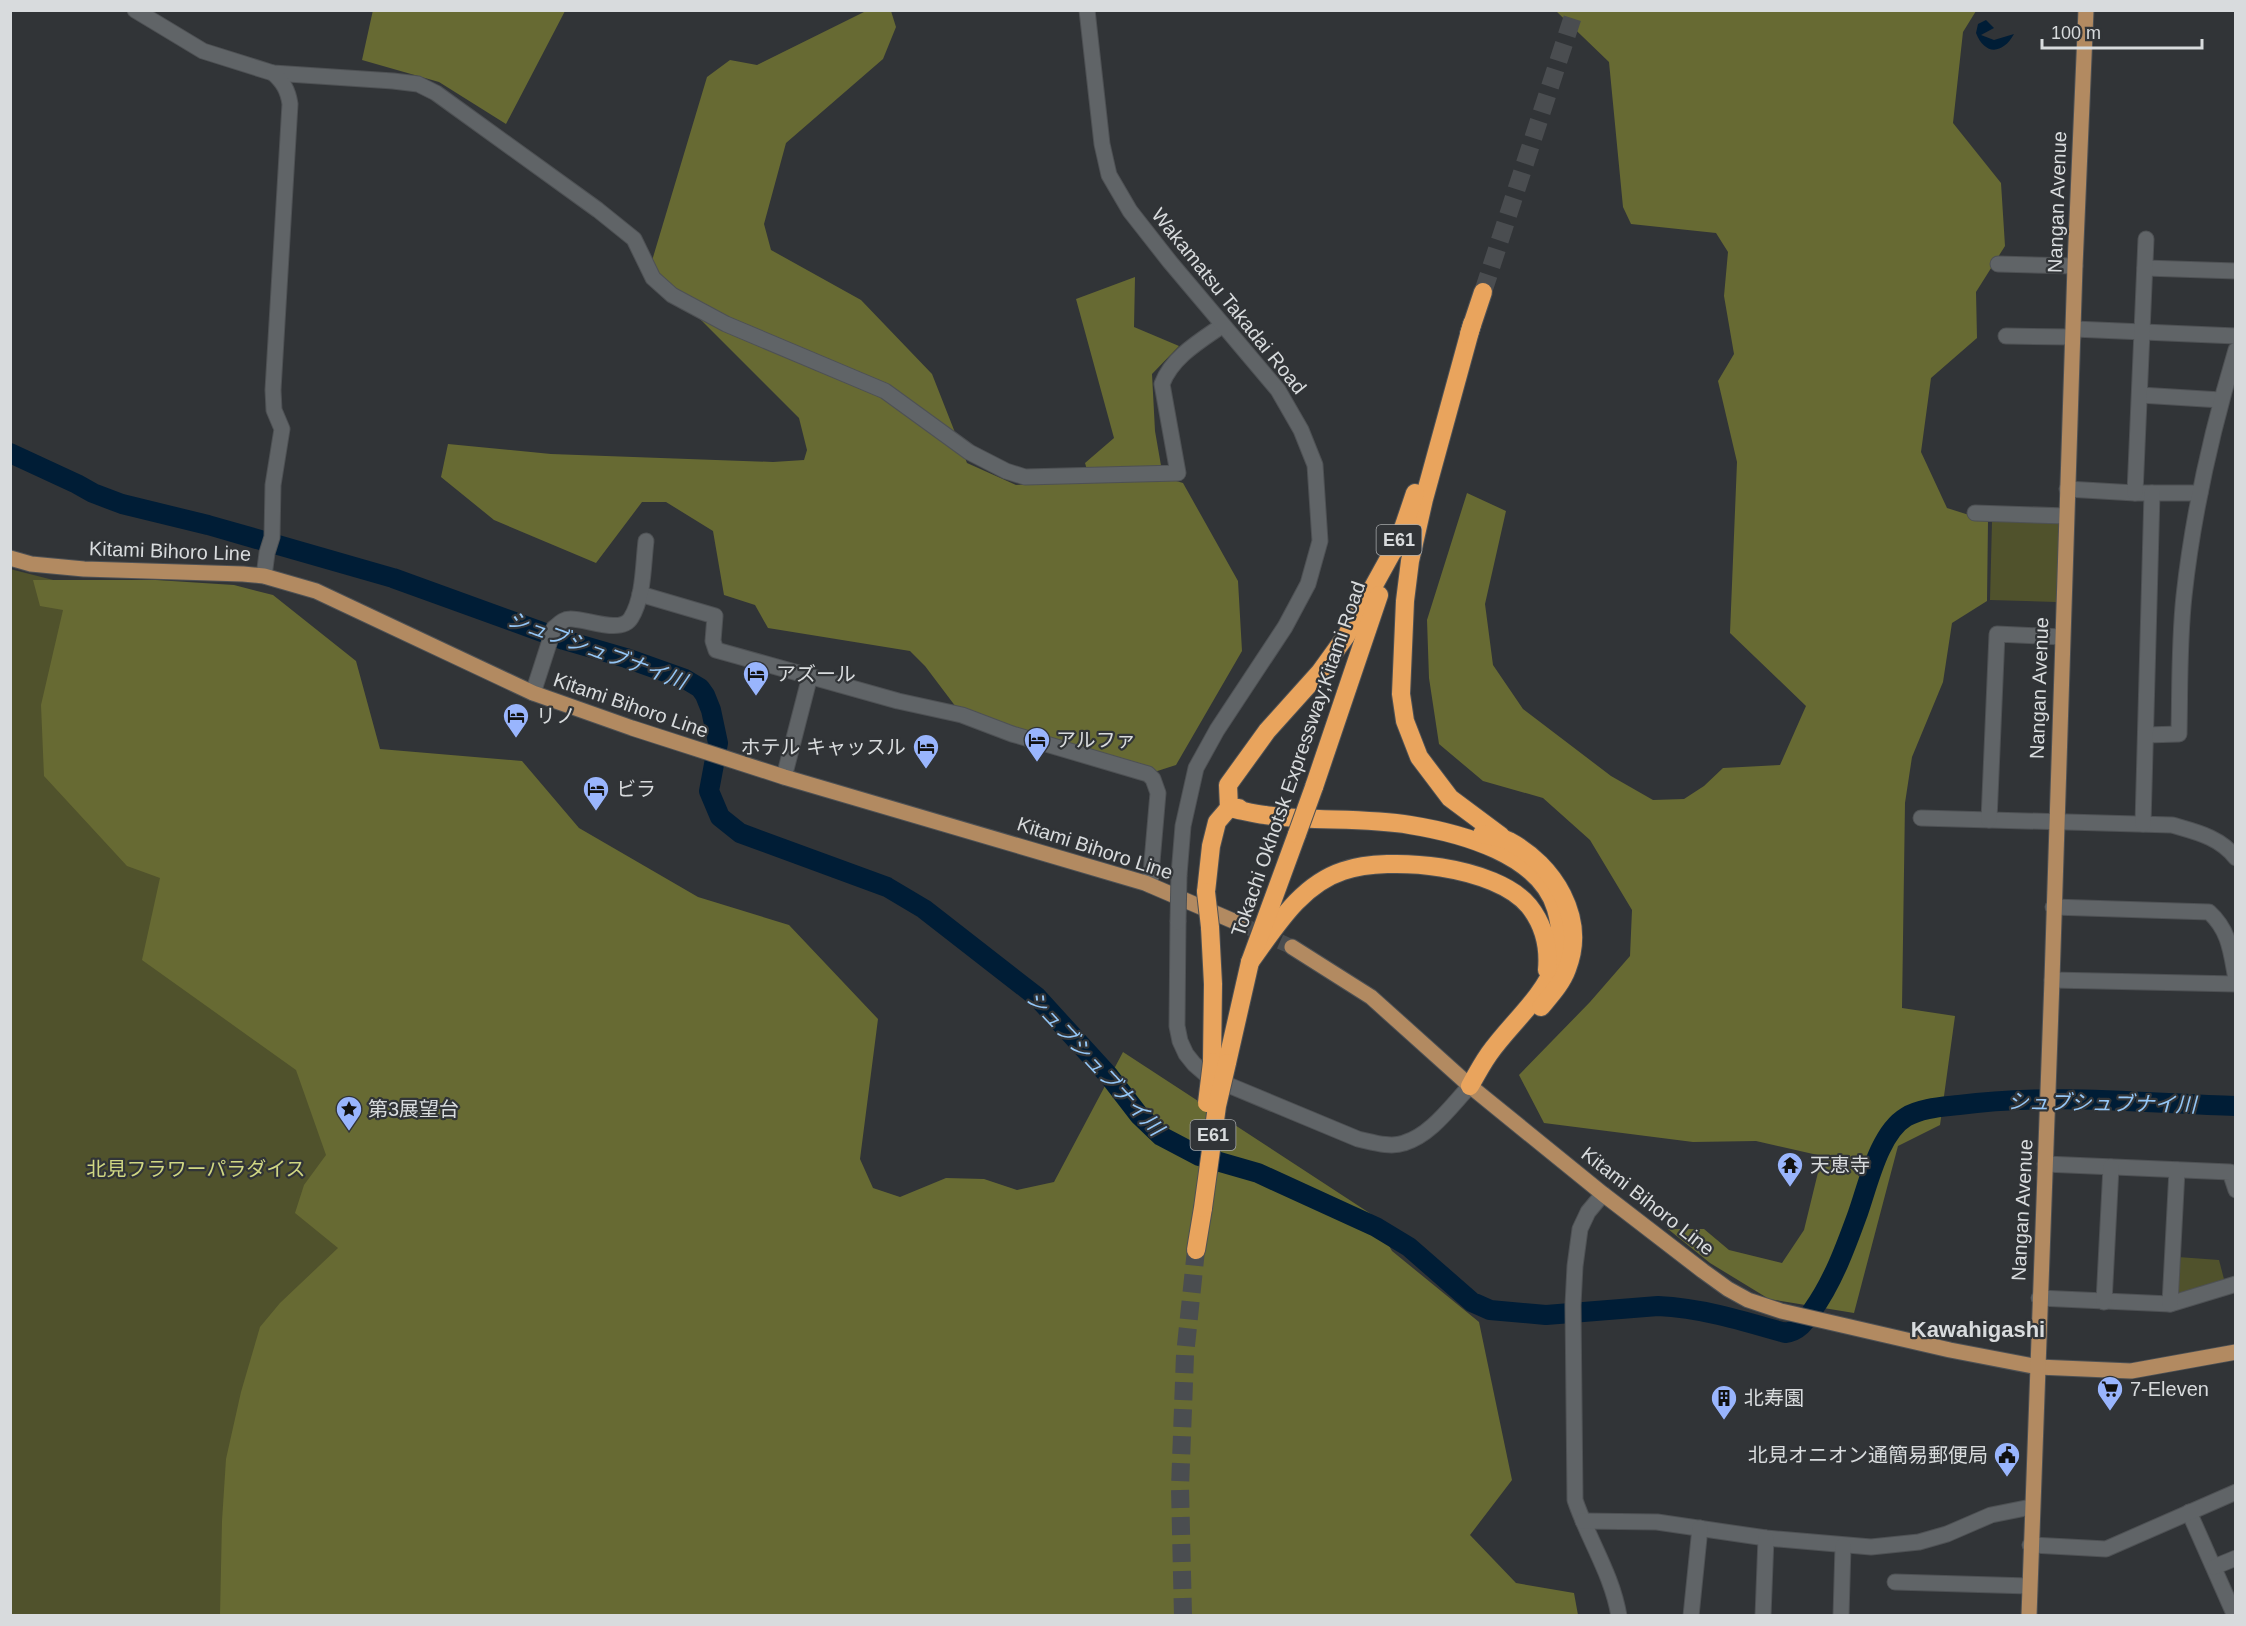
<svg xmlns="http://www.w3.org/2000/svg" width="2246" height="1626" font-family="Helvetica,'Noto Sans JP',sans-serif">
	<style>
		.green { fill: #50522c }
		.forest { fill: #676a33 }
		.water { fill: #001d36 }
		.lines { fill: none; stroke-linecap: round; stroke-linejoin: round }
		.river { stroke: #001d36; stroke-width: 20 }
		.major-tunnel { stroke: #4a4d50; stroke-width: 15; stroke-dasharray: 15 8; stroke-linecap: butt }
		.highway-tunnel { stroke: #4a4d50; stroke-width: 18; stroke-dasharray: 18 9; stroke-linecap: butt }
		.minor-casing { stroke: #4e5154; stroke-width: 17 }
		.major-casing { stroke: #4e5154; stroke-width: 17 }
		.highway-casing { stroke: #4e5154; stroke-width: 20 }
		.minor { stroke: #606467; stroke-width: 15 }
		.major { stroke: #b28a61; stroke-width: 15 }
		.highway { stroke: #e9a45d; stroke-width: 18 }
		.minor-bridge-casing { stroke: #4e5154; stroke-width: 17; stroke-linecap: butt }
		.highway-bridge-casing { stroke: #4e5154; stroke-width: 20; stroke-linecap: butt }
		.minor-bridge { stroke: #606467; stroke-width: 15 }
		.highway-bridge { stroke: #e9a45d; stroke-width: 18 }
		.labels { text-anchor: middle; dominant-baseline: central; stroke-width: 4.5; stroke-linejoin: round; paint-order: stroke }
		.shield { fill: #313437; stroke: #a6a9ab; stroke-width: 1.5 }
		.shield-label { font-size: 18px; font-weight: bold; fill: #d8dbdd }
		.street-label { font-size: 20px; fill: #d8dbdd; stroke: #313437 }
		.poi-label { font-size: 20px; fill: #d8dbdd; stroke: #313437; text-anchor: start }
		.park-label { font-size: 20px; fill: #d0d783; stroke: #313437 }
		.water-label { font-size: 21px; font-style: italic; fill: #94c6f6; stroke: #313437 }
		.quarter-label { font-size: 22px; font-weight: bold; fill: #d8dbdd; stroke: #313437 }
	</style>
	<rect width="100%" height="100%" fill="#313437"/>
	<g class="green">
		<polygon points="2060,521 2056,602 1990,600 1992,522"/>
		<polygon points="10,569 69,584 393,1090 263,1615 11,1615"/>
		<polygon points="2178,1257 2219,1260 2225,1283 2183,1297 2177,1290"/>
	</g>
	<g class="forest">
		<polygon points="373,10 565,10 565,11 506,124 439,82 362,60"/>
		<polygon points="866,11 891,11 896,27 883,59 786,143 764,224 771,250 861,300 932,374 967,463 1016,485 1090,480 1085,463 1114,438 1076,299 1135,277 1134,327 1179,346 1152,374 1155,431 1163,477 1183,483 1238,581 1242,651 1176,765 1148,774 962,715 925,666 910,651 768,628 755,605 724,595 713,531 666,502 642,502 596,563 494,520 441,477 448,444 551,454 773,462 804,460 807,450 799,418 669,288 651,264 707,77 730,60 757,65"/>
		<polygon points="1556,11 1976,11 1963,32 1953,123 2001,183 2005,246 1976,292 1977,338 1931,378 1921,452 1947,508 1988,521 1987,601 1952,623 1943,682 1912,757 1905,803 1902,1008 1955,1016 1940,1125 1898,1146 1854,1313 1769,1299 1710,1263 1668,1229 1704,1229 1729,1250 1782,1263 1804,1230 1822,1156 1756,1141 1693,1142 1544,1123 1519,1075 1590,1002 1630,956 1632,910 1590,840 1543,798 1483,781 1439,744 1429,678 1427,620 1467,493 1506,511 1485,604 1493,665 1523,709 1611,776 1653,800 1684,799 1704,786 1723,768 1780,765 1806,706 1730,633 1737,462 1718,381 1734,354 1724,296 1728,252 1716,233 1631,224 1623,207 1609,62"/>
		<polygon points="33,580 156,580 234,585 273,595 356,661 380,749 522,761 579,828 698,897 789,925 878,1019 860,1159 873,1188 900,1197 946,1178 984,1179 1017,1190 1054,1182 1123,1052 1371,1214 1392,1251 1479,1322 1512,1480 1470,1535 1516,1583 1574,1593 1578,1615 220,1615 222,1521 226,1459 241,1392 260,1327 280,1303 338,1248 295,1213 304,1185 326,1155 296,1070 142,960 160,878 127,866 44,776 41,705 63,610 40,606"/>
	</g>
	<path class="water" d="M1986,20L1994,28L1981,35L1994,40L2014,34C2003,54 1985,56 1976,33L1978,24Z"/>
	<g class="lines">
		<path class="river" d="M10,453L77,484L93,493L122,504L208,525L393,578L564,640L626,658L685,679L700,688L705,695L711,710L718,743L709,791L720,817L740,833L887,887L924,909L1037,997L1109,1076L1139,1115L1161,1136L1199,1156L1258,1173L1376,1227L1409,1247L1472,1302L1490,1310L1546,1315L1658,1306C1702,1308 1744,1321 1785,1333C1799,1331 1805,1322 1812,1311C1833,1282 1846,1246 1858,1213C1868,1185 1879,1133 1906,1117C1921,1108 1942,1107 1959,1105C2051,1093 2143,1103 2236,1106"/>
		<polyline class="major-tunnel" points="1238,923 1292,947"/>
		<g class="highway-tunnel">
			<polyline points="1483,292 1575,10"/>
			<polyline points="1183,1616 1180,1488 1185,1355 1196,1250"/>
		</g>
		<g class="minor-casing">
			<g id="minor">
				<path d="M135,10L203,51L273,73L393,81L418,84L436,93L598,210L634,239L653,278L672,295L726,324L885,391L969,452L1006,471L1025,477L1178,473L1162,384C1172,357 1200,341 1223,325"/>
				<polyline points="1087,10 1102,144 1109,175 1130,211 1170,262 1278,390 1301,430 1315,465 1320,541 1308,584 1285,627 1217,730 1196,768 1183,826 1179,875"/>
				<polyline points="1998,264 2075,266"/>
				<polyline points="2145,268 2236,271"/>
				<polyline points="2074,329 2236,336"/>
				<polyline points="2006,336 2073,337"/>
				<polyline points="2140,395 2221,400"/>
				<polyline points="2067,489 2135,493 2200,493"/>
				<polyline points="2135,493 2146,239"/>
				<polyline points="1975,513 2066,516"/>
				<path d="M264,576L267,553L272,537L273,485L282,429L274,410L273,390L290,104C288,90 283,82 273,73"/>
				<polyline points="640,594 715,616 713,641 716,650 898,701 962,715 1012,734 1148,774 1153,779 1158,793 1150,885"/>
				<path d="M533,693L554,628C559,624 563,619 570,619C585,618 621,635 631,618C644,597 643,565 646,541"/>
				<path d="M2146,735L2179,734C2180,688 2179,642 2184,596C2193,513 2212,430 2236,350"/>
				<polyline points="784,777 810,676"/>
				<path d="M1921,818L2172,825C2196,832 2220,837 2236,858"/>
				<polyline points="1989,820 1997,634 2062,637"/>
				<polyline points="2143,824 2152,493"/>
				<path d="M2053,907L2209,912C2230,931 2231,953 2236,979"/>
				<path d="M1178,922L1177,1026L1180,1041L1186,1054L1194,1064L1209,1077L1358,1139C1372,1142 1390,1148 1404,1143C1431,1135 1451,1106 1470,1086"/>
				<polyline points="2052,980 2236,984"/>
				<polyline points="2045,1164 2230,1172 2236,1190"/>
				<path d="M1603,1194L1588,1212L1580,1229L1575,1266L1573,1305L1575,1500C1588,1539 1612,1574 1619,1616"/>
				<polyline points="2039,1298 2170,1304 2236,1284"/>
				<polyline points="2104,1302 2111,1167"/>
				<polyline points="2170,1304 2177,1170"/>
				<polyline points="2189,1512 2235,1616"/>
				<polyline points="1583,1521 1657,1522 1766,1538 1871,1547 1919,1542 1947,1534 1991,1515 2031,1507"/>
				<polyline points="2030,1545 2106,1549 2236,1492"/>
				<polyline points="2214,1567 2236,1558"/>
				<polyline points="1895,1582 2029,1586"/>
				<polyline points="1691,1616 1700,1528"/>
				<polyline points="1763,1616 1766,1538"/>
				<polyline points="1841,1616 1843,1546"/>
			</g>
		</g>
		<g class="major-casing">
			<g id="major">
				<polyline points="10,558 31,564 84,569 243,574 264,576 316,591 533,693 632,728 784,777 1145,883 1238,923"/>
				<polyline points="1292,947 1371,997 1470,1086 1603,1194 1703,1271 1728,1289 1748,1300 1781,1311 1950,1350 2038,1367 2131,1371 2236,1352"/>
				<polyline points="2029,1616 2052,980 2075,266 2086,10"/>
			</g>
		</g>
		<g class="highway-casing">
			<g id="highway">
				<polyline points="1472,324 1424,499 1410,561 1405,601 1401,694 1405,721 1419,757 1450,798 1501,836"/>
				<polyline points="1469,334 1483,292"/>
				<path d="M1399,540L1346,636L1320,672L1267,731L1228,785L1229,808C1241,810 1253,814 1265,815C1312,822 1362,817 1410,825C1460,833 1540,854 1556,909C1561,926 1562,946 1556,963C1542,999 1510,1024 1489,1054C1482,1064 1476,1075 1470,1086"/>
				<polyline points="1396,549 1415,493"/>
				<polyline points="1314,787 1379,595"/>
				<path d="M1482,834C1491,836 1501,837 1509,841C1554,865 1587,918 1567,969C1562,983 1551,995 1541,1007"/>
				<polyline points="1206,892 1211,846 1217,822 1229,808 1239,808"/>
				<polyline points="1210,927 1213,984 1212,1062"/>
				<path d="M1250,962C1275,928 1300,885 1343,871C1390,855 1496,866 1529,906C1544,925 1549,948 1547,970"/>
				<polyline points="1227,1063 1250,962 1297,834"/>
				<polyline points="1196,1250 1203,1208"/>
			</g>
		</g>
		<use href="#minor" class="minor"/>
		<use href="#major" class="major"/>
		<use href="#highway" class="highway"/>
		<g class="minor-bridge-casing">
			<polyline id="minor-bridge" points="1178,922 1179,875"/>
		</g>
		<g class="highway-bridge-casing">
			<g id="highway-bridge">
				<polyline points="1297,834 1314,787"/>
				<polyline points="1206,892 1210,927"/>
				<polyline points="1207,1103 1212,1062"/>
				<polyline points="1203,1208 1217,1106 1227,1063"/>
			</g>
		</g>
		<use href="#minor-bridge" class="minor-bridge"/>
		<use href="#highway-bridge" class="highway-bridge"/>
	</g>
	<defs>
		<g id="hotel-pin" transform="scale(1.35)"><path d="M0 17L-7.5 6A9.5 9.5 0 1 1 7.5 6Z" fill="#99b5fd" stroke="#313437"/><path d="M-6-4.5h1.5V1H6V5H4.5V3h-9V5H-6ZM-4 0a1.8 1.8 0 1 1 3.6 0ZM.5 0V-2.5h3Q6-2.5 6 0Z" fill="#111"/></g>
		<g id="sight-pin" transform="scale(1.35)"><path d="M0 17L-7.5 6A9.5 9.5 0 1 1 7.5 6Z" fill="#99b5fd" stroke="#313437"/><path d="M0-6L1.8-2.2L6-1.7L2.9 1.2L3.7 5.4L0 3.3L-3.7 5.4L-2.9 1.2L-6-1.7L-1.8-2.2Z" fill="#111"/></g>
		<g id="temple-pin" transform="scale(1.35)"><path d="M0 17L-7.5 6A9.5 9.5 0 1 1 7.5 6Z" fill="#99b5fd" stroke="#313437"/><path d="M0-6L5-2H3V0L6.5 2.5H4V6H1.5V3h-3V6H-4V2.5H-6.5L-3 0V-2H-5Z" fill="#111"/></g>
		<g id="supermarket-pin" transform="scale(1.35)"><path d="M0 17L-7.5 6A9.5 9.5 0 1 1 7.5 6Z" fill="#99b5fd" stroke="#313437"/><path d="M-6-5.5h2.5l.6 2H6L4.5 2H-2.5L-4.4-4H-6ZM-1.5 3.2a1.3 1.3 0 1 0 .1 0ZM3 3.2a1.3 1.3 0 1 0 .1 0Z" fill="#111"/></g>
		<g id="building-pin" transform="scale(1.35)"><path d="M0 17L-7.5 6A9.5 9.5 0 1 1 7.5 6Z" fill="#99b5fd" stroke="#313437"/><path d="M-4-6H4V6H1V3H-1V6H-4ZM-2.5-4.3h1.7v1.8h-1.7ZM.8-4.3h1.7v1.8H.8ZM-2.5-1h1.7V.8h-1.7ZM.8-1h1.7V.8H.8Z" fill="#111"/></g>
		<g id="civic-pin" transform="scale(1.35)"><path d="M0 17L-7.5 6A9.5 9.5 0 1 1 7.5 6Z" fill="#99b5fd" stroke="#313437"/><path d="M-.6-6.5H3V-4.5H.6V-3L4-1V1h2V6H-6V1h2V-1L-.6-3ZM-1.2 2.5V6h2.4V2.5Z" fill="#111"/></g>
	</defs>
	<g fill-rule="evenodd">
		<use href="#hotel-pin" x="756" y="674"/>
		<use href="#hotel-pin" x="516" y="716"/>
		<use href="#hotel-pin" x="1037" y="740"/>
		<use href="#hotel-pin" x="926" y="747"/>
		<use href="#hotel-pin" x="596" y="789"/>
		<use href="#sight-pin" x="349" y="1109"/>
		<use href="#temple-pin" x="1790" y="1165"/>
		<use href="#supermarket-pin" x="2110" y="1389"/>
		<use href="#building-pin" x="1724" y="1398"/>
		<use href="#civic-pin" x="2007" y="1455"/>
	</g>
	<g class="labels">
		<g class="shield">
			<rect x="1376.5" y="525" width="45" height="30" rx="4.5"/>
			<rect x="1190.5" y="1120" width="45" height="30" rx="4.5"/>
		</g>
		<g class="shield-label">
			<text x="1399" y="540">E61</text>
			<text x="1213" y="1135">E61</text>
		</g>
		<g class="street-label">
			<text transform="translate(2057 202) rotate(-88)">Nangan Avenue</text>
			<text transform="translate(1229 301) rotate(51)">Wakamatsu Takadai Road</text>
			<text transform="translate(170 551) rotate(2)">Kitami Bihoro Line</text>
			<text transform="translate(2039 688) rotate(-88)">Nangan Avenue</text>
			<text transform="translate(631 705) rotate(19)">Kitami Bihoro Line</text>
			<text transform="translate(1298 759) rotate(-71)">Tokachi Okhotsk Expressway;Kitami Road</text>
			<text transform="translate(1095 848) rotate(18)">Kitami Bihoro Line</text>
			<text transform="translate(1648 1201) rotate(38)">Kitami Bihoro Line</text>
			<text transform="translate(2022 1210) rotate(-87)">Nangan Avenue</text>
		</g>
		<g class="poi-label">
			<text x="776" y="674">アズール</text>
			<text x="536" y="716">リノ</text>
			<text x="1056" y="740">アルファ</text>
			<text x="906" y="747" text-anchor="end">ホテル キャッスル</text>
			<text x="616" y="789">ビラ</text>
			<text x="368" y="1109">第3展望台</text>
			<text x="1810" y="1165">天恵寺</text>
			<text x="2130" y="1389">7-Eleven</text>
			<text x="1744" y="1398">北寿園</text>
			<text x="1988" y="1455" text-anchor="end">北見オニオン通簡易郵便局</text>
		</g>
		<g class="park-label">
			<text x="196" y="1169">北見フラワーパラダイス</text>
		</g>
		<g class="water-label">
			<text transform="translate(597 650) rotate(20)">シュブシュブナイ川</text>
			<text transform="translate(1095 1063) rotate(47)">シュブシュブナイ川</text>
			<text transform="translate(2102 1103) rotate(1)">シュブシュブナイ川</text>
		</g>
		<g class="quarter-label">
			<text x="1978" y="1329">Kawahigashi</text>
		</g>
	</g>
	<rect width="2246" height="1626" fill="none" stroke="#d8dbdd" stroke-width="24"/>
	<path d="M2042 39v9h160v-9" fill="none" stroke="#d8dbdd" stroke-width="3"/>
	<text x="2051" y="39" font-size="18" fill="#d8dbdd" stroke="#313437" stroke-width="4.5" paint-order="stroke">100 m</text>
</svg>
